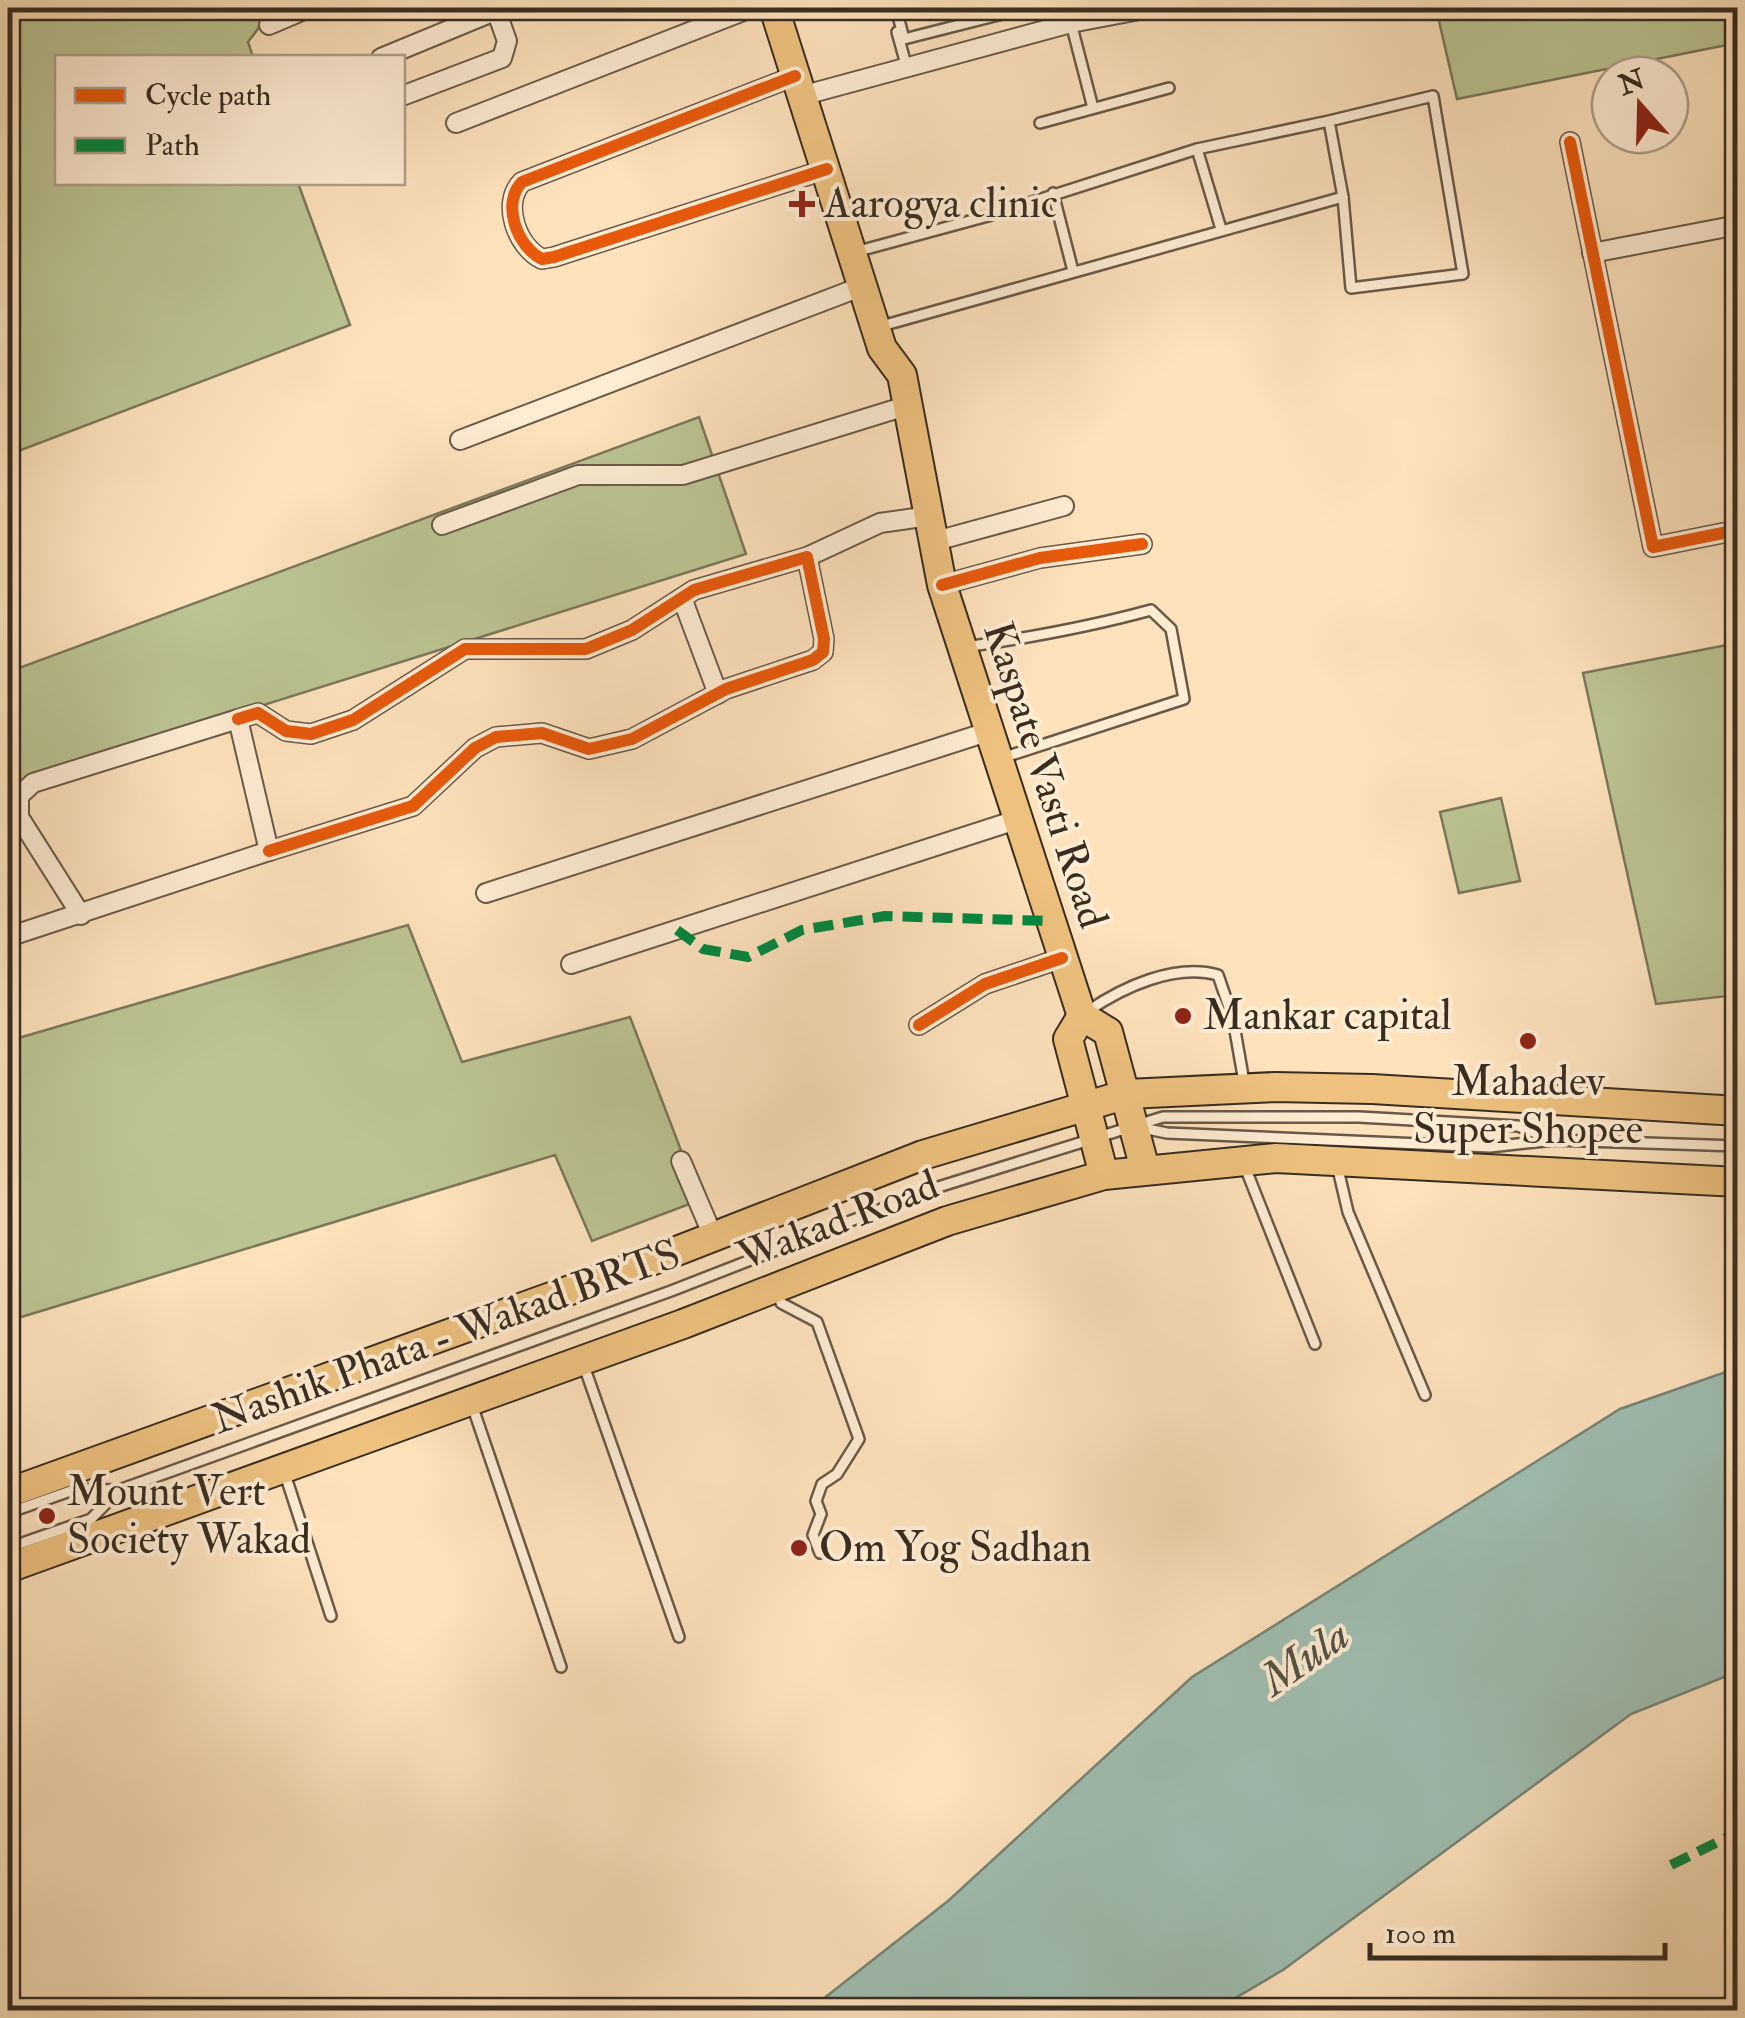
<svg xmlns="http://www.w3.org/2000/svg" width="1745" height="2018" font-family="'IM FELL Double Pica',serif">
	<style>
		.green { fill: #bcc493; stroke: #7a785a; stroke-width: 2.5 }
		.water { fill: #9fbeb1; stroke: #768477; stroke-width: 2.5 }
		.lines { fill: none; stroke-linecap: round; stroke-linejoin: round }
		.service-casing { stroke: #695a48; stroke-width: 14 }
		.minor-casing { stroke: #695a48; stroke-width: 22 }
		.primary-casing { stroke: #382d21; stroke-width: 32 }
		.service { stroke: #feecd3; stroke-width: 9 }
		.minor { stroke: #feecd3; stroke-width: 18 }
		.primary { stroke: #eec17e; stroke-width: 28 }
		.quiet { stroke: #00873e; stroke-width: 10; stroke-dasharray: 20 10; stroke-linecap: butt }
		.cycleway-casing { stroke: #feecd3; stroke-width: 19 }
		.cycleway { stroke: #e8590c; stroke-width: 12 }
		.poi-dot { fill: #8f2418; stroke: #feecd3; stroke-width: 4 }
		.labels { text-anchor: middle; dominant-baseline: central; stroke-width: 8; stroke-linejoin: round; paint-order: stroke }
		.poi-label { font-size: 42px; fill: #382d21; stroke: #feecd3; text-anchor: start }
		.street-label { font-size: 42px; fill: #382d21; stroke: #feecd3 }
		.water-label { font-size: 45px; font-style: italic; fill: #525145; stroke: #feecd3 }
	</style>
	<rect width="100%" height="100%" fill="#fde2bc"/>
	<filter id="stains"><feTurbulence type="fractalNoise" baseFrequency=".002" numOctaves="4"/><feColorMatrix values="0 0 0 0 .2 0 0 0 0 .09 0 0 0 0 .02 0 0 0 .5 -.17"/></filter>
	<radialGradient id="worn" r=".72"><stop offset=".6" stop-color="#630" stop-opacity="0"/><stop offset="1" stop-color="#630" stop-opacity=".3"/></radialGradient>
	<g class="green">
		<polygon points="8,8 274,8 248,42 253,57 58,58 58,182 298,183 350,325 8,455"/>
		<polygon points="1436,8 1737,8 1737,43 1457,99"/>
		<polygon points="699,417 746,554 8,785 8,672"/>
		<polygon points="1737,643 1737,995 1656,1004 1583,673"/>
		<polygon points="1501,798 1520,881 1459,893 1440,812"/>
		<polygon points="408,925 462,1062 630,1017 700,1200 592,1241 555,1155 8,1321 8,1041"/>
	</g>
	<polygon class="water" points="1737,1368 1737,1672 1631,1714 1283,1970 1215,2010 809,2010 948,1901 1192,1677 1620,1409"/>
	<g class="lines">
		<g class="service-casing">
			<g id="service">
				<polyline points="896,8 904,39 1026,8"/>
				<polyline points="1071,23 1093,108"/>
				<polyline points="897,32 907,68"/>
				<polyline points="1040,123 1169,88"/>
				<polyline points="1197,149 1221,229"/>
				<polyline points="1053,193 1073,271"/>
				<polyline points="855,252 988,216 1197,149 1329,121 1343,197 1351,288 1463,274 1433,96 1329,121"/>
				<polyline points="878,327 1343,197"/>
				<path d="M965,647C1028,638 1089,627 1151,610L1171,629L1184,699L1002,758"/>
				<path d="M1088,1011C1123,987 1175,963 1218,975L1233,1019L1244,1082"/>
				<polyline points="1137,1127 1167,1133 1490,1147 1554,1140 1738,1146"/>
				<polyline points="1337,1165 1348,1212 1425,1395"/>
				<polyline points="1245,1167 1315,1344"/>
				<polyline points="777,1290 781,1303 817,1322 859,1439 837,1474 822,1484 816,1501 821,1514 813,1535 820,1553"/>
				<polyline points="584,1366 679,1637"/>
				<polyline points="472,1405 561,1667"/>
				<polyline points="284,1471 331,1616"/>
				<polyline points="8,1513 76,1489 119,1490 671,1291 935,1188 1163,1117 1359,1117 1518,1126 1554,1140"/>
				<polyline points="8,1548 91,1519 119,1490"/>
			</g>
		</g>
		<g class="minor-casing">
			<g id="minor">
				<polyline points="269,25 309,8"/>
				<polyline points="381,58 502,8"/>
				<path d="M795,76L522,182C501,203 517,247 542,259L554,257L827,169"/>
				<polyline points="402,96 502,58 507,41 496,10"/>
				<polyline points="801,96 1071,23 1150,8"/>
				<polyline points="456,123 751,8"/>
				<polyline points="1570,142 1653,547 1738,530"/>
				<polyline points="1592,253 1738,225"/>
				<polyline points="460,440 863,286"/>
				<polyline points="442,525 578,475 683,475 909,405"/>
				<polyline points="932,542 1064,506"/>
				<polyline points="807,557 880,523 929,516"/>
				<polyline points="942,585 1040,558 1142,544"/>
				<polyline points="682,598 718,694"/>
				<polyline points="238,719 258,713 286,731 311,734 353,720 465,649 586,649 632,630 694,590 807,557 824,639 823,652 813,660 726,689 632,739 589,749 542,733 496,737 475,748 413,806 269,851"/>
				<polyline points="19,817 81,915"/>
				<polyline points="8,822 19,817 19,796 33,783 238,719 269,851 8,937"/>
				<polyline points="486,893 987,732"/>
				<polyline points="571,964 1016,820"/>
				<polyline points="919,1025 985,984 1062,958"/>
				<polyline points="681,1161 713,1236"/>
			</g>
		</g>
		<g class="primary-casing">
			<g id="primary">
				<polyline points="774,8 882,348 902,375 942,585 1082,1016 1108,1032 1145,1169"/>
				<polyline points="1082,1016 1068,1039 1104,1175"/>
				<polyline points="8,1493 659,1258 923,1155 1127,1094 1275,1087 1372,1089 1738,1111"/>
				<polyline points="8,1568 683,1324 947,1221 1104,1175 1276,1158 1738,1182"/>
			</g>
		</g>
		<use href="#service" class="service"/>
		<use href="#minor" class="minor"/>
		<use href="#primary" class="primary"/>
		<g class="quiet">
			<polyline points="677,930 703,949 748,957 802,930 885,916 1050,921"/>
			<polyline points="1671,1865 1738,1832"/>
		</g>
		<g class="cycleway-casing">
			<g id="cycleway">
				<path d="M795,76L522,182C501,203 517,247 542,259L554,257L827,169"/>
				<polyline points="1570,142 1653,547 1738,530"/>
				<polyline points="942,585 1040,558 1142,544"/>
				<polyline points="238,719 258,713 286,731 311,734 353,720 465,649 586,649 632,630 694,590 807,557 824,639 823,652 813,660 726,689 632,739 589,749 542,733 496,737 475,748 413,806 269,851"/>
				<polyline points="919,1025 985,984 1062,958"/>
			</g>
		</g>
		<use href="#cycleway" class="cycleway"/>
	</g>
	<g class="poi-dot">
		<path d="M797 189h10v10h10v10h-10v10h-10v-10h-10v-10h10z"/>
		<circle cx="1183" cy="1016" r="10"/>
		<circle cx="1528" cy="1041" r="10"/>
		<circle cx="47" cy="1516" r="10"/>
		<circle cx="799" cy="1548" r="10"/>
	</g>
	<g class="labels">
		<g class="poi-label">
			<text x="824" y="204">Aarogya clinic</text>
			<text x="1203" y="1016">Mankar capital</text>
			<text x="1528" y="1082" text-anchor="middle">Mahadev<tspan x="1528" dy="48">Super Shopee</tspan></text>
			<text x="67" y="1492">Mount Vert<tspan x="67" dy="48">Society Wakad</tspan></text>
			<text x="819" y="1548">Om Yog Sadhan</text>
		</g>
		<g class="street-label">
			<text transform="translate(1045 775) rotate(72)">Kaspate Vasti Road</text>
			<text transform="translate(838 1221) rotate(-21)">Wakad Road</text>
			<text transform="translate(446 1337) rotate(-20)">Nashik Phata - Wakad BRTS</text>
		</g>
		<g class="water-label">
			<text transform="translate(1305 1658) rotate(-35)">Mula</text>
		</g>
	</g>
	<rect width="1745" height="2018" fill="none" stroke="#fde2bc" stroke-width="40"/>
	<rect x="10" y="10" width="1725" height="1998" fill="none" stroke="#382d21" stroke-width="5"/>
	<rect x="20" y="20" width="1705" height="1978" fill="none" stroke="#382d21" stroke-width="2.5"/>
	<rect x="55" y="55" width="350" height="130" fill="#feecd3" stroke="#afa08c" stroke-width="2.5"/>
	<rect x="75" y="88" width="50" height="15" fill="#e8590c" stroke="#afa08c" stroke-width="2.5"/>
	<text x="145" y="105" font-size="30" fill="#382d21">Cycle path</text>
	<rect x="75" y="138" width="50" height="15" fill="#00873e" stroke="#afa08c" stroke-width="2.5"/>
	<text x="145" y="155" font-size="30" fill="#382d21">Path</text>
	<g transform="translate(1640 105) rotate(340)"><circle r="48" fill="#feecd3" stroke="#afa08c" stroke-width="2.5"/>
	<path d="M0-8L18 38L0 25L-18 38Z" fill="#8f2418"/>
	<text y="-15" font-size="28" font-weight="bold" text-anchor="middle" fill="#382d21">N</text>
	</g>
	<path d="M1370 1943v15h295v-15" fill="none" stroke="#382d21" stroke-width="5"/>
	<text x="1385" y="1943" font-size="30" fill="#382d21" stroke="#feecd3" stroke-width="8" paint-order="stroke">100 m</text>
	<rect width="100%" height="100%" filter="url(#stains)"/>
	<rect width="100%" height="100%" fill="url(#worn)"/>
</svg>
